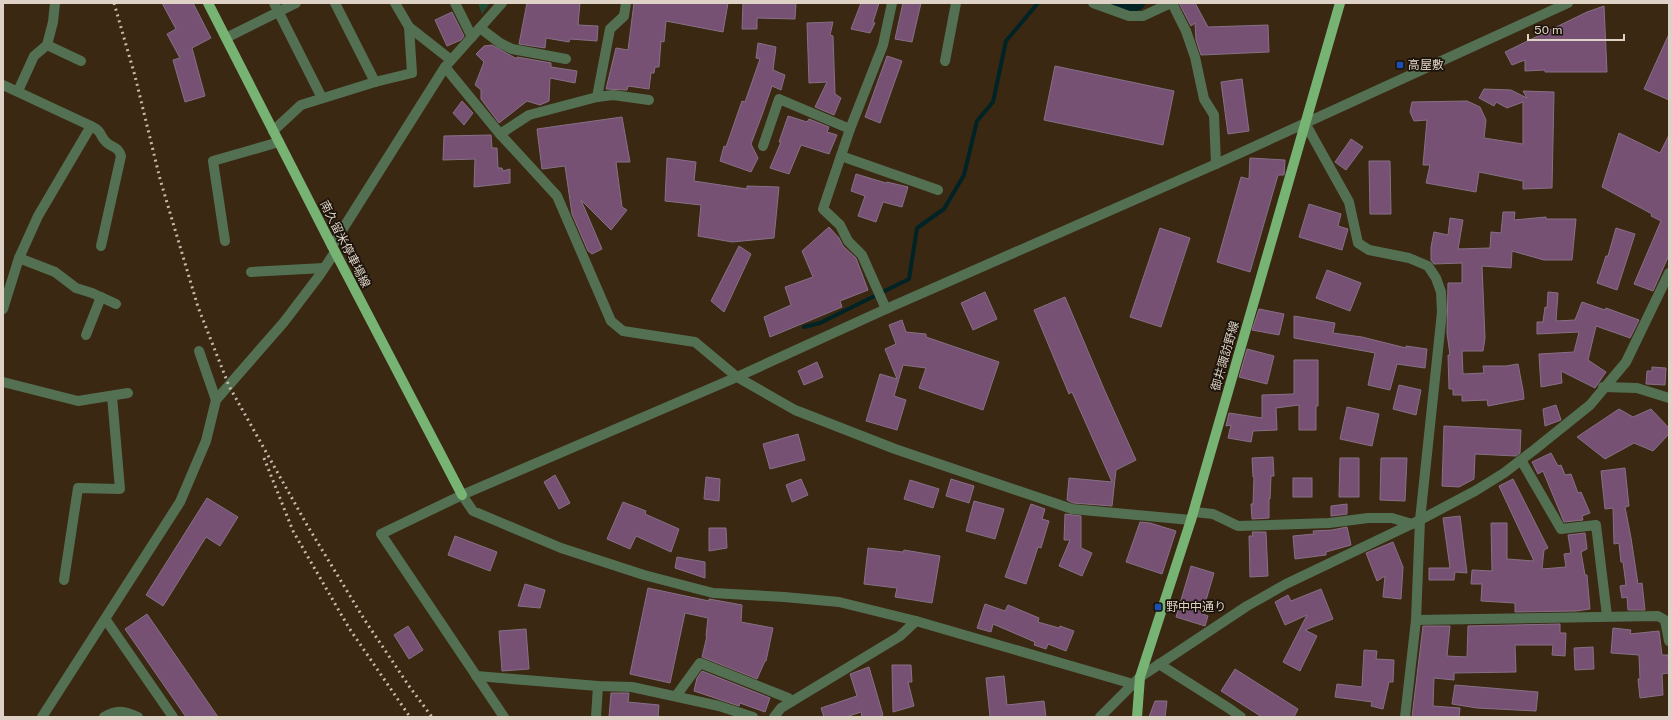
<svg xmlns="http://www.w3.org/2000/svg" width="1672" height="720" font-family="'Public Sans','Noto Sans JP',sans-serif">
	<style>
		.green { fill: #1f4c36 }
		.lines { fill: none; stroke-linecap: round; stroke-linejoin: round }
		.stream { stroke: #002325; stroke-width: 4 }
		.canal { stroke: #002325; stroke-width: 14 }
		.building { fill: #765174; stroke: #877085 }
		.minor { stroke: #537152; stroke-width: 10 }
		.major { stroke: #77b474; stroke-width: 10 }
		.rail { stroke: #c6baac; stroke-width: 3; stroke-dasharray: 2 4; stroke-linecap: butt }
		.transit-dot { fill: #1a4fb4; stroke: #1b130a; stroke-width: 1.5 }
		.labels { text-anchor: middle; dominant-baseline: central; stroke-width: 3.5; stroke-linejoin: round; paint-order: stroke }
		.poi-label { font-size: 12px; fill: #ded2c6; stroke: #1b130a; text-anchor: start }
		.street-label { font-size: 12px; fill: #ded2c6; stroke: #1b130a }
	</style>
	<rect width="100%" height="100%" fill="#3a2813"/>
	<polygon class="green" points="478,3 490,3 482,14"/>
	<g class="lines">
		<polyline class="stream" points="804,327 820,323 909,279 917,228 944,209 964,175 977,121 993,102 1006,41 1038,3"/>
		<path class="canal" d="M1111,3C1121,7 1129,8 1138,3"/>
	</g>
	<g class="building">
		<polygon points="162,3 193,3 211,38 192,48 205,96 185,102 173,60 180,58 167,34 176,29"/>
		<polygon points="527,3 580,3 578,25 598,26 597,41 570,39 569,42 546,38 545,48 519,44"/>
		<polygon points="634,3 728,3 723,32 666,21 664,42 661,41 659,67 655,67 654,73 651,73 649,89 628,86 627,90 606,89 616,48 628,50"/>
		<polygon points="743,3 796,3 795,19 757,18 757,29 742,29"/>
		<polygon points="861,3 879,3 873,22 875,23 870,33 851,29"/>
		<polygon points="903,3 921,3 912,42 895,39"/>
		<polygon points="1179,3 1195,3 1208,27 1268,25 1269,52 1201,55 1196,40 1195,23 1191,26"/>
		<polygon points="1604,6 1607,72 1545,72 1545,70 1525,71 1525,60 1512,65 1505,52 1587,12"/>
		<polygon points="452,12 464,36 461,40 447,46 435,20"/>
		<polygon points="833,22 830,35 833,36 835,94 841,98 834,115 815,107 827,82 809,83 807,23"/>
		<polygon points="1669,34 1669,100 1644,89"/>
		<polygon points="758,43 776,47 773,70 785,75 781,90 772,86 762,115 751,144 758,158 751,172 720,161 724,146 726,147 742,101 745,102 760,59 756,58"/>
		<polygon points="492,45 517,59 517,57 551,63 551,67 577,71 575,83 550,78 549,101 540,105 527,101 499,123 481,99 481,90 475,85 484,62 476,54 484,46"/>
		<polygon points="887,56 902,61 880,123 865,117"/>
		<polygon points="1055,66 1174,91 1163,145 1044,120"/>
		<polygon points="1242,79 1249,131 1228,134 1221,82"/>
		<polygon points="1484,89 1511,90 1527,98 1523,91 1554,92 1552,188 1523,189 1523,181 1479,172 1476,192 1426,183 1430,165 1423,165 1427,120 1414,121 1410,112 1412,102 1467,101 1480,107 1486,120 1484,138 1523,144 1523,102 1507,108 1496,102 1494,106 1479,98"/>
		<polygon points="462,101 473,113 464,125 453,113"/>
		<polygon points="788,116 807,122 809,119 829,127 827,132 837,135 829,154 801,145 789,174 770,168 781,142 779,142"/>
		<polygon points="622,117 630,162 616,162 622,207 627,210 611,230 581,200 602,249 592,254 588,251 572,214 565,166 542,169 537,129"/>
		<polygon points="1619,133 1660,153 1669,135 1669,255 1653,291 1634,284 1661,221 1651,216 1652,214 1602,187"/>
		<polygon points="491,135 492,148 497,148 498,168 502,168 503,171 510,169 510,183 474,187 475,159 443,160 444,136"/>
		<polygon points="1351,139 1363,147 1346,170 1335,162"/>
		<polygon points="667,158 696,162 694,181 747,189 747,186 779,187 774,238 732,242 698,236 701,205 665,201"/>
		<polygon points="1250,158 1285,160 1284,175 1278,175 1250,272 1217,262 1241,177 1249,179"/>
		<polygon points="1369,161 1390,161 1391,214 1370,214"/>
		<polygon points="856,174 886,183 887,182 908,187 902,207 883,202 876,222 858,216 865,196 851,191"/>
		<polygon points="1309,204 1341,214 1338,226 1348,229 1342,250 1299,237"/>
		<polygon points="1503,212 1515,212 1514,220 1546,217 1546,219 1576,219 1572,260 1544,260 1512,251 1511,268 1482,266 1485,338 1483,351 1462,351 1463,374 1484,373 1483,366 1506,366 1518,364 1523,390 1524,399 1488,406 1487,400 1462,401 1462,395 1453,395 1453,389 1449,389 1448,355 1450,355 1447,333 1448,283 1462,283 1462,263 1434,264 1431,260 1431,247 1434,232 1448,235 1450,218 1463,220 1458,249 1490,248 1491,232 1501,233"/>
		<polygon points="829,227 839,238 843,246 856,258 868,290 840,301 842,307 770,337 764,317 791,305 785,287 813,277 802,251"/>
		<polygon points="1160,228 1190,238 1161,327 1130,317"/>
		<polygon points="1616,228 1635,234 1617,290 1597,283 1606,256 1608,256"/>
		<polygon points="739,246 751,254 724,312 711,301"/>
		<polygon points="1327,270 1361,283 1350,311 1316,298"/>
		<polygon points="985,292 997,319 973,330 961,303"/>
		<polygon points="1548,292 1558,293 1556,321 1575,320 1582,302 1605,310 1606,308 1639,320 1630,338 1596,326 1588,360 1606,372 1595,388 1561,371 1562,383 1541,387 1539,354 1574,352 1579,332 1537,334 1537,322 1543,322 1545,307 1547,308"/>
		<polygon points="1065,297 1104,389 1136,460 1116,470 1112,506 1073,503 1067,500 1069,478 1112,482 1072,392 1069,394 1034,310"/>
		<polygon points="1259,309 1284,314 1279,335 1252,330"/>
		<polygon points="1294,316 1335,323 1333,333 1362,337 1406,348 1406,346 1427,349 1425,368 1397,364 1390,390 1368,385 1375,353 1294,338"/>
		<polygon points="902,320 906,332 926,334 926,337 999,362 983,410 919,388 926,368 903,365 894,396 906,400 897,430 866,421 880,374 897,379 885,349 896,344 889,325"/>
		<polygon points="1247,349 1274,356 1267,384 1239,377"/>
		<polygon points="1294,360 1318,360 1318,406 1316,406 1316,430 1299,430 1299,405 1276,408 1277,430 1253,431 1251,442 1228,438 1231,425 1226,426 1229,413 1262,418 1262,395 1294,394"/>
		<polygon points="817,362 823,377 804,385 798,371"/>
		<polygon points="1652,367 1666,368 1665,385 1646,384 1647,371 1652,371"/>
		<polygon points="1399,385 1421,390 1416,415 1393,409"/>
		<polygon points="1556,405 1561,420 1545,426 1543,409"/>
		<polygon points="1347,407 1379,414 1372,446 1340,439"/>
		<polygon points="1619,409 1633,417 1651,409 1669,428 1669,434 1653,451 1634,443 1605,459 1577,437"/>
		<polygon points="1444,426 1521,430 1520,453 1516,456 1475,454 1474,479 1459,487 1442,486"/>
		<polygon points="798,434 805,460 770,469 763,444"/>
		<polygon points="1551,453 1558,466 1561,465 1565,475 1571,474 1578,493 1581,492 1590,513 1582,516 1583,520 1564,522 1543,471 1538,474 1532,462"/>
		<polygon points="1273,457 1274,476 1271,476 1270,499 1269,499 1269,518 1252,519 1251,504 1253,504 1254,477 1253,477 1252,458"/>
		<polygon points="1340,458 1359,458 1359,497 1339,497"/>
		<polygon points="1381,458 1407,458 1405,501 1380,500"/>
		<polygon points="1625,468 1629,506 1625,507 1631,538 1638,584 1642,583 1645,610 1628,610 1627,597 1622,598 1620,586 1626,585 1623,562 1621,562 1619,543 1614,544 1613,508 1605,509 1601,471"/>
		<polygon points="555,475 570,503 559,509 544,482"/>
		<polygon points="706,477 720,479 719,501 704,499"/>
		<rect x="1293" y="478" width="19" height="19"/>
		<polygon points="801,479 808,495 792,502 786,485"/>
		<polygon points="951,479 974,486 969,503 946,496"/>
		<polygon points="1513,479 1548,548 1544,550 1542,569 1566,567 1564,554 1571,553 1568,535 1585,533 1587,549 1581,552 1585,575 1587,575 1590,609 1576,611 1515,612 1515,603 1481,601 1482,584 1471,584 1472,570 1492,571 1491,523 1507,523 1507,559 1534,561 1499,486"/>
		<polygon points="910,480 939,489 933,508 904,499"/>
		<polygon points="207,498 238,517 220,546 206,537 163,606 146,595"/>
		<polygon points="974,501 1004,509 995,539 966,531"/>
		<polygon points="623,502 646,511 645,514 679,529 671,552 636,536 630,549 607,539"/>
		<polygon points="1031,504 1045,509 1042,519 1049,521 1041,548 1038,547 1026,584 1005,577"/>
		<polygon points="1347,504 1347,514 1331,516 1331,506"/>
		<polygon points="1065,514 1081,516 1081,548 1092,553 1082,576 1059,566 1070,540 1064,540"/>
		<polygon points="1460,516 1467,573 1455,572 1454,580 1429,580 1429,568 1450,568 1443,518"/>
		<polygon points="1140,522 1150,523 1176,531 1162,574 1126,562"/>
		<polygon points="1347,527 1351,545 1326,552 1326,555 1295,559 1293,536 1314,534 1313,531 1332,530"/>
		<polygon points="709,528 726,528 727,548 709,551"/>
		<polygon points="1252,532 1266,532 1268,576 1250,577 1249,536 1253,536"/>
		<polygon points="455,536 497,552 490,571 448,555"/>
		<polygon points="1393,542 1403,567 1401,599 1383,597 1385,576 1377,581 1366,553"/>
		<polygon points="868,548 903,552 904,550 940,556 932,603 895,597 897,588 864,584"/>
		<polygon points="677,557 705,562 705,578 675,568"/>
		<polygon points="1191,566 1214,573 1202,614 1208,616 1205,626 1176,617"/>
		<polygon points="525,584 545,590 540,608 518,606"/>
		<polygon points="648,588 709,601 709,599 742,605 741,622 773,628 766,661 765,661 757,679 702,657 707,636 706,636 708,618 685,613 670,683 630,674"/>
		<polygon points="1321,589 1333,619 1305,630 1317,636 1300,671 1283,662 1307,615 1285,625 1275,602 1288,595 1291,601"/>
		<polygon points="985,604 1005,611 1008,605 1039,618 1038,622 1059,628 1060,626 1074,631 1066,651 1048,644 1046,649 1034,645 1035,642 993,624 991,632 977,628"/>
		<polygon points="147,614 218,717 186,717 125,629"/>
		<polygon points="1560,624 1560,633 1566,633 1565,656 1552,655 1553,645 1515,645 1516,672 1454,673 1454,680 1434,678 1433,706 1460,708 1459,717 1412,717 1423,626 1450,626 1447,656 1467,657 1468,626"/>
		<polygon points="408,626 423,650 409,659 394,635"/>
		<polygon points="1613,628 1631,630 1630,634 1659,631 1662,655 1668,655 1669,673 1662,674 1663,695 1640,698 1638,679 1640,679 1639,655 1611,653"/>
		<polygon points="526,629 529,669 502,671 499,631"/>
		<polygon points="1593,647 1594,669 1575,670 1574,648"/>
		<polygon points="1364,650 1377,651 1376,659 1394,660 1393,682 1389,682 1383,709 1371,706 1372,702 1335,697 1337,684 1362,687"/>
		<polygon points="892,665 911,665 912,682 908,682 914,706 893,712"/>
		<polygon points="869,667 883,715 878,717 862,717 861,712 846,717 824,717 821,708 857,696 850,674"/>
		<polygon points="1235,669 1298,709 1294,717 1262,717 1221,691"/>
		<polygon points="702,671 770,698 765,712 740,703 739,706 694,691 697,678"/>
		<polygon points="1004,676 1007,705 1044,701 1046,717 990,717 986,678"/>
		<polygon points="1455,685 1538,692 1536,711 1477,708 1452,704"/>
		<polygon points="611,693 629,693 628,702 659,705 658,717 609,717"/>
		<polygon points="1155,701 1167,701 1165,717 1149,717"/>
	</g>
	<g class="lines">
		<g class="minor">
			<polyline points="274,3 322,98"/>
			<polyline points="335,3 375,82"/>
			<polyline points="395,3 409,27 451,60"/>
			<polyline points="455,3 472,37"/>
			<polyline points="1093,3 1129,16 1143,16 1171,3"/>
			<polyline points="1172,3 1186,31 1195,57 1204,99 1214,115 1216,164"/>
			<polyline points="480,28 500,43 512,49 566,59"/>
			<polyline points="226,38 296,3"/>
			<polyline points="47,45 81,61"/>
			<polyline points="945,61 956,3"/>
			<polyline points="445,67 500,134 557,196 611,321 623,331 695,342 737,377 795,410 895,449 1072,509 1191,520"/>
			<polyline points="3,85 91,126 38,216 19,258 3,309"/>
			<polyline points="18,91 34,56 47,45 53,22 55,3"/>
			<polyline points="597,97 610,29 624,16 626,3"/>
			<polyline points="1305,123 1349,202 1358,243 1369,250 1409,258 1428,266 1436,278 1441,292 1442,312 1420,520 1416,620 1405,717"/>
			<path d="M91,126C104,133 98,134 106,142C112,148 118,146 121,156L101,246"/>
			<polyline points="273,131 301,105 375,82 412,73 409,27"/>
			<polyline points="500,134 529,115 597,97 613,95 649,100"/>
			<polyline points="763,146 779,99 850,129"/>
			<polyline points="841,156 938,190"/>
			<polyline points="225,241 213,161 279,142"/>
			<polyline points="332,246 445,67 502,3"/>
			<polyline points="19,258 55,272 76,288 92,293 116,304"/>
			<polyline points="251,272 324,268"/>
			<polyline points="886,309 862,255 848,241 840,225 823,209 850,129 883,45 892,3"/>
			<polyline points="86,335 101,297"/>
			<polyline points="199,351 216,400"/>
			<polyline points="3,382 78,401 128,393"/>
			<polyline points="1603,387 1637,388 1669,398"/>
			<polyline points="1521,460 1561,529 1596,525 1607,616"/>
			<polyline points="462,495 473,511 561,548 644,575 713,593 784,597 839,602 916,621 1133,684"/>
			<polyline points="1194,512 1213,514 1238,526 1329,523 1368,518 1392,518 1412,524"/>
			<polyline points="64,580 78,488 120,489 112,396"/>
			<polyline points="106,620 173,717"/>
			<polyline points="1416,620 1658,616 1665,620 1669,641"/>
			<polyline points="1159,664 1230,709 1241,717"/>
			<polyline points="476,676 598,686 632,687 719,706 753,717"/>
			<polyline points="676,696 700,663 788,698 792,701"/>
			<polyline points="42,717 180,502 206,441 216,400 284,322 319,276 335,252"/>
			<path d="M104,717C117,709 124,711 138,717"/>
			<polyline points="504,717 381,534 462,495 737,377 886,309 1216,164 1568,3"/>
			<polyline points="596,717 598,686"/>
			<polyline points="774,717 781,708 900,636 916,621"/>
			<polyline points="1100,717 1140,677 1247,606 1286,584 1420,520 1475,491 1504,473 1534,450 1590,405 1626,362 1669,273"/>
		</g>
		<g class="major">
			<polyline points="208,3 332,246 462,495"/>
			<polyline points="1137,717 1140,677 1191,520 1340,3"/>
		</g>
		<g class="rail">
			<polyline points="114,3 135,76 160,179 198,307 229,386 307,525 364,619 409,686 432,717"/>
			<polyline points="264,458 293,531 349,628 410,717"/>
		</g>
	</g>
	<g class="transit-dot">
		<rect x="1396" y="61" width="8" height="8" rx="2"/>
		<rect x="1154" y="603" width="8" height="8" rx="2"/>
	</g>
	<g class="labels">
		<g class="poi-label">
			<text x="1408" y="65">高屋敷</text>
			<text x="1166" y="607">野中中通り</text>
		</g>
		<g class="street-label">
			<text transform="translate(345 244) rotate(63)">南久留米停車場線</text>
			<text transform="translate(1225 356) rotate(-74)">御井諏訪野線</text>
		</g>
	</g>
	<rect width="1672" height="720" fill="none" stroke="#ded2c6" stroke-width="8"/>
	<path d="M1528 34v6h96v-6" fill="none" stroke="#ded2c6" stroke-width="2"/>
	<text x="1534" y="34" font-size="12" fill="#ded2c6" stroke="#1b130a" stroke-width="3" paint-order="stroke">50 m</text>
</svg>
